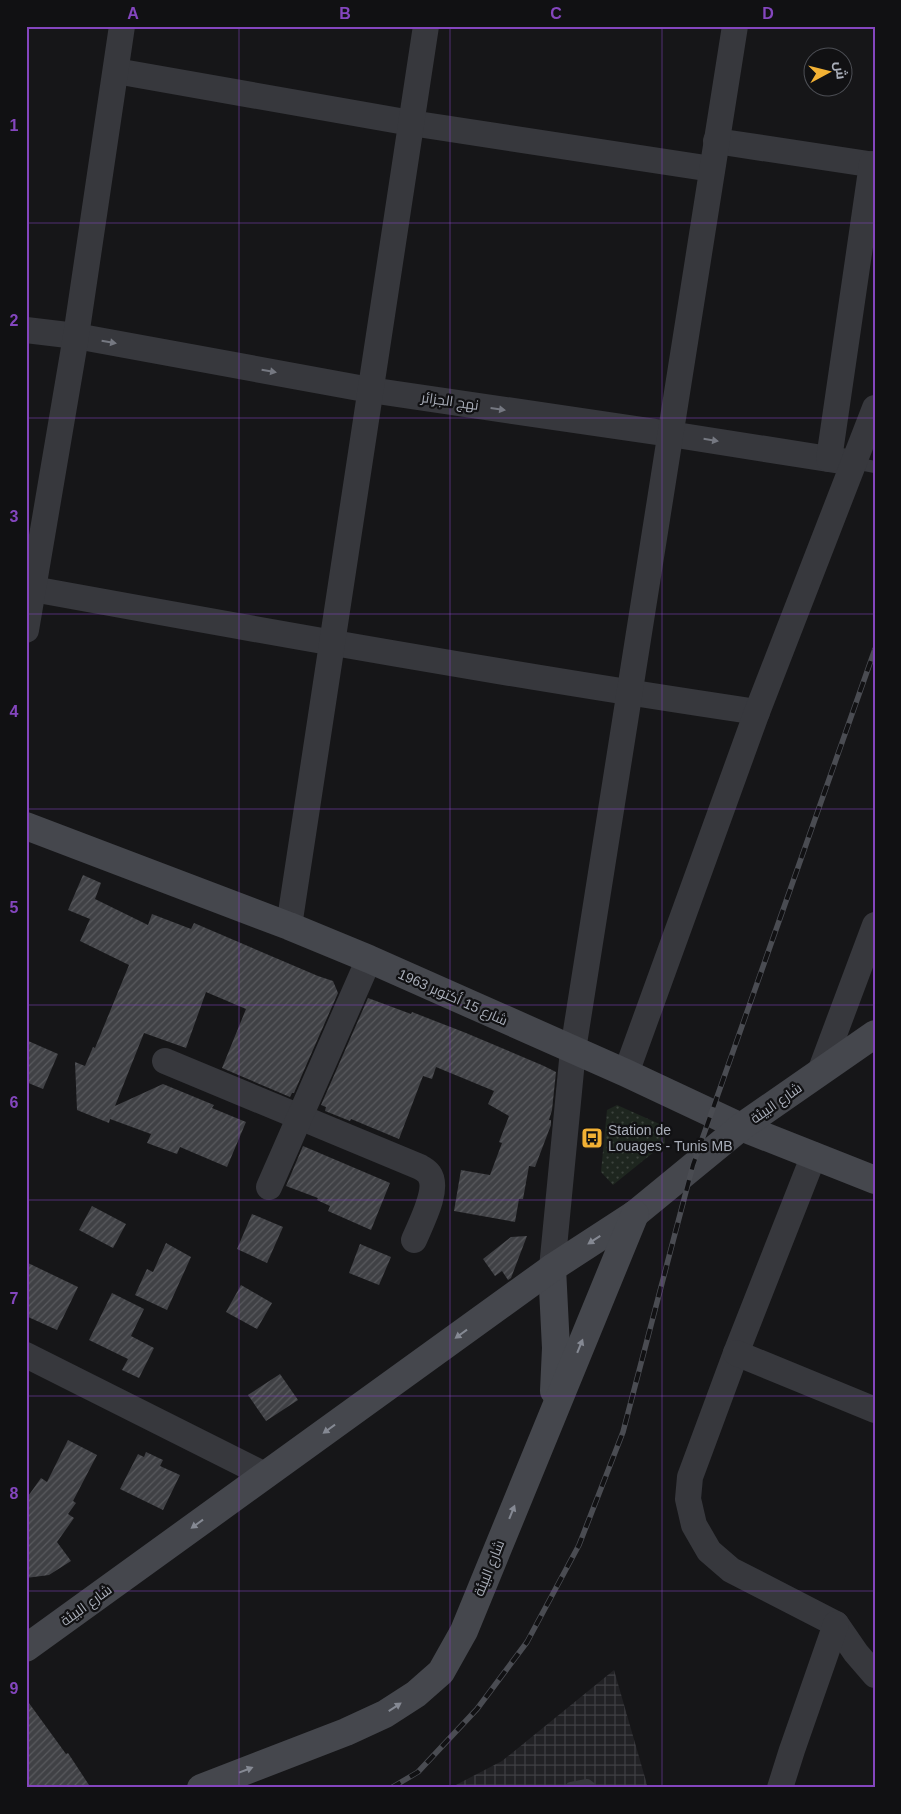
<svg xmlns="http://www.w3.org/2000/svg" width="901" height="1814" font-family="Arial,Cairo,sans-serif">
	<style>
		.industrial { fill: url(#industrial-grid) }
		.grass { fill: url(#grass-dots) }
		.building { fill: url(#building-hatch) }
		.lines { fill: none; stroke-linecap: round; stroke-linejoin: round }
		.lane { stroke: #37383d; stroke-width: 12 }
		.street { stroke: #37383d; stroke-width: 26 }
		.secondary { stroke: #45474d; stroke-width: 28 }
		.rail-casing { stroke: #4a4c52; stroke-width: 5.5 }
		.rail { stroke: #111113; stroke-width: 4; stroke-dasharray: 11; stroke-linecap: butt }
		.oneway { fill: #757881 }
		.oneway2 { fill: #858993 }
		.grid { fill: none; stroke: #8446be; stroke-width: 1; stroke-opacity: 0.55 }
		.labels { text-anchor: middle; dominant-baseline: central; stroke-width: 4.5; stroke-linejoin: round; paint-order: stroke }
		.street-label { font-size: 14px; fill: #a8adb8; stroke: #111113 }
		.poi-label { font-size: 14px; fill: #a8adb8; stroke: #111113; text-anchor: start }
		.neatline { fill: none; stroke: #8446be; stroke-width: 2 }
		.grid-label { font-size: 16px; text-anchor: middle; font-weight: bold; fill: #8446be }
	</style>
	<defs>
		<pattern id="industrial-grid" width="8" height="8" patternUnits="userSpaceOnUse" patternTransform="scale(1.25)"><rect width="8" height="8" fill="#222225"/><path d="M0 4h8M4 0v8" fill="none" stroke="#3f3f43"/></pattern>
		<pattern id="grass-dots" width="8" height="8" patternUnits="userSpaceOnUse" patternTransform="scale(1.25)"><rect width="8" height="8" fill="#1e261f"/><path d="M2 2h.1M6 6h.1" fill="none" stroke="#3c433d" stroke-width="1.8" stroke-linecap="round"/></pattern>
		<pattern id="building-hatch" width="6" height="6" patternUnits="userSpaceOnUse" patternTransform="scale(1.25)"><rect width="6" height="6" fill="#404145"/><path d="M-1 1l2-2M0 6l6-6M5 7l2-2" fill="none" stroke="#595a5e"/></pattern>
	</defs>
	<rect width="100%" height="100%" fill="#161618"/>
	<polygon class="industrial" points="614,1670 648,1788 450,1788 502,1761"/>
	<polygon class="grass" points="617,1105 664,1126 665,1143 613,1185 601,1172 607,1110"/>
	<g class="building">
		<polygon points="83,875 101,883 95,899 148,925 152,914 191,929 194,923 318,976 333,981 338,993 294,1093 292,1093 290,1097 222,1068 246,1009 206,992 186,1048 144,1033 115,1106 163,1084 214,1105 212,1108 246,1122 227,1167 180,1147 177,1154 147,1143 151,1134 110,1119 109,1123 77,1110 75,1062 85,1066 93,1047 95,1048 129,965 80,941 90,919 68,910"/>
		<polygon points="368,998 411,1014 412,1012 466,1033 544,1066 556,1072 552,1110 549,1120 551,1120 551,1125 535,1167 529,1166 523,1199 519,1199 515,1222 454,1211 461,1170 490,1175 502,1143 499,1142 509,1116 488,1104 494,1091 436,1067 432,1079 423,1076 399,1139 351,1119 350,1121 325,1111 326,1107 321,1105"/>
		<polygon points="26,1040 58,1054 43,1089 26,1082"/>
		<polygon points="303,1146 390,1183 371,1230 328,1211 330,1206 317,1200 318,1198 286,1186"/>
		<polygon points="92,1206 126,1224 113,1248 79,1230"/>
		<polygon points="252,1214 283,1227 267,1263 237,1249"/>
		<polygon points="527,1236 511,1278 508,1280 502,1271 495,1276 483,1259 511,1237"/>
		<polygon points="166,1243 191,1257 167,1310 135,1295 147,1269 153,1272"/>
		<polygon points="360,1244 391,1257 379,1285 349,1273"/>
		<polygon points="26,1262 78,1287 57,1330 26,1316"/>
		<polygon points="241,1285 272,1303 257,1329 226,1312"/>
		<polygon points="112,1293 144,1309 131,1336 154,1348 139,1378 122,1370 128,1359 89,1340"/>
		<polygon points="280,1374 298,1400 266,1421 248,1395"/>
		<polygon points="68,1440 97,1455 73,1501 76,1503 68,1514 74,1518 57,1542 71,1561 49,1575 26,1578 26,1499 41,1478 47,1482"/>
		<polygon points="146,1452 163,1460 160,1466 180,1475 163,1510 120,1489 138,1454 144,1457"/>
		<polygon points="26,1699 66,1754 68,1753 91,1788 26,1788"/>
	</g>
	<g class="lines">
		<g class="lane">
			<polyline points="854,463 875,467"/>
			<polyline points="571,1788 587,1785 591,1788"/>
		</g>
		<g class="street">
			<polyline points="116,71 411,123 712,169"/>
			<polyline points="716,141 875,165"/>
			<polyline points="26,330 76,336 370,390 670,434 854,463"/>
			<polyline points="829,459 872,164"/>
			<path d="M33,589C274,633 515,676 757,712"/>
			<polyline points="26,630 76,336 122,26"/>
			<polyline points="289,926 426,26"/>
			<path d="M165,1061L420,1167C423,1169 427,1171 429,1174C440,1189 420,1225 414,1240"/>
			<polyline points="820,1072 875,925"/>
			<polyline points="626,1073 757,712 875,408"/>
			<polyline points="814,1155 736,1353 690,1477 688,1499 694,1525 709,1551 731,1570 836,1624 856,1653 875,1675"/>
			<polyline points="269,1187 369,959"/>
			<polyline points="552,1268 573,1050 735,26"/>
			<polyline points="736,1353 875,1410"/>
			<polyline points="26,1355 265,1475"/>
			<polyline points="780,1788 792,1750 836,1624"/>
		</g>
		<g class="secondary">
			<polyline points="26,826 289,926 369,959 626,1073 741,1127 875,1180"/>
			<polyline points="552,1268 556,1348 554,1391"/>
			<polyline points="26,1648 552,1268 635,1214 741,1127 875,1034"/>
			<polyline points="201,1788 346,1732 385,1714 416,1694 441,1672 464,1631 635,1214"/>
		</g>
		<g class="rail-casing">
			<polyline id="rail" points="391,1788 418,1772 477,1709 527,1642 579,1545 623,1432 693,1165 875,649"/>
		</g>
		<use href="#rail" class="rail"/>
	</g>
	<defs><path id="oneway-solid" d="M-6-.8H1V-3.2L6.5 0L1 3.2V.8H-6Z" transform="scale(1.25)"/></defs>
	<g class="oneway">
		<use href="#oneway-solid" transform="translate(109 342) rotate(10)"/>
		<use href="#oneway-solid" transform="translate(269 371) rotate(10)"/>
		<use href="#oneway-solid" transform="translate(498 409) rotate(8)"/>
		<use href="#oneway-solid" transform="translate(711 440) rotate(9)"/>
	</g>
	<g class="oneway2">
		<use href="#oneway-solid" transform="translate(594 1240) rotate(147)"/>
		<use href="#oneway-solid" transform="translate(461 1334) rotate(144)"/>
		<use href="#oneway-solid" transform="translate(580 1346) rotate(-68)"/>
		<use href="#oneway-solid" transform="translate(329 1429) rotate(144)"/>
		<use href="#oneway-solid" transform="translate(512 1512) rotate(-68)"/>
		<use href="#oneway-solid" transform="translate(197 1524) rotate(144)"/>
		<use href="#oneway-solid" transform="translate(395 1707) rotate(-33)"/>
		<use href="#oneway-solid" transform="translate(246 1770) rotate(-21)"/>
	</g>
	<path class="grid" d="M239,26V1788M450,26V1788M662,26V1788M26,223H875M26,418H875M26,614H875M26,809H875M26,1005H875M26,1200H875M26,1396H875M26,1591H875"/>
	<defs>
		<g id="bus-square" transform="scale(1.125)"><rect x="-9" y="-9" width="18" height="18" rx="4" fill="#f2b134" stroke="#111113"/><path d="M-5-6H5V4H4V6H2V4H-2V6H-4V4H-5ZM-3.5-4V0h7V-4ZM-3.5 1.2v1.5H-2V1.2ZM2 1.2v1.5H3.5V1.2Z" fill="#111"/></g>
	</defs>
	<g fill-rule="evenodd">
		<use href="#bus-square" x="592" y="1138"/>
	</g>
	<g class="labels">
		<g class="street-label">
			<text transform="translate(450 401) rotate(8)">نهج الجزائر</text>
			<text transform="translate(453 997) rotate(24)">شارع 15 أكتوبر 1963</text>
			<text transform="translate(776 1103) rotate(-35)">شارع البيئة</text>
			<text transform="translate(489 1568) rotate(-68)">شارع البيئة</text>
			<text transform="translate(86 1605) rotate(-36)">شارع البيئة</text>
		</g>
		<g class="poi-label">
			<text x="608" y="1130">Station de<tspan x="608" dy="16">Louages - Tunis MB</tspan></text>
		</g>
	</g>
	<rect width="901" height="1814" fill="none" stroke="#111113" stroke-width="55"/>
	<g transform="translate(828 72) rotate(83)"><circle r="24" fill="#111113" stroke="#4d4f55"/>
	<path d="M0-4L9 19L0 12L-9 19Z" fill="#f2b134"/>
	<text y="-8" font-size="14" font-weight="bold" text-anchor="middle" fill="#a8adb8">ش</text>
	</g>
	<rect x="28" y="28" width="846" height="1758" class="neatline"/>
	<g class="grid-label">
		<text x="133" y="19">A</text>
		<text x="345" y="19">B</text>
		<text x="556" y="19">C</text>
		<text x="768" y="19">D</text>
		<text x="14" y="131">1</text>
		<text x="14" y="326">2</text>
		<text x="14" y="522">3</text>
		<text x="14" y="717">4</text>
		<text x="14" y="913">5</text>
		<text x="14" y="1108">6</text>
		<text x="14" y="1304">7</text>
		<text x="14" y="1499">8</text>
		<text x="14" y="1694">9</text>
	</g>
</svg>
